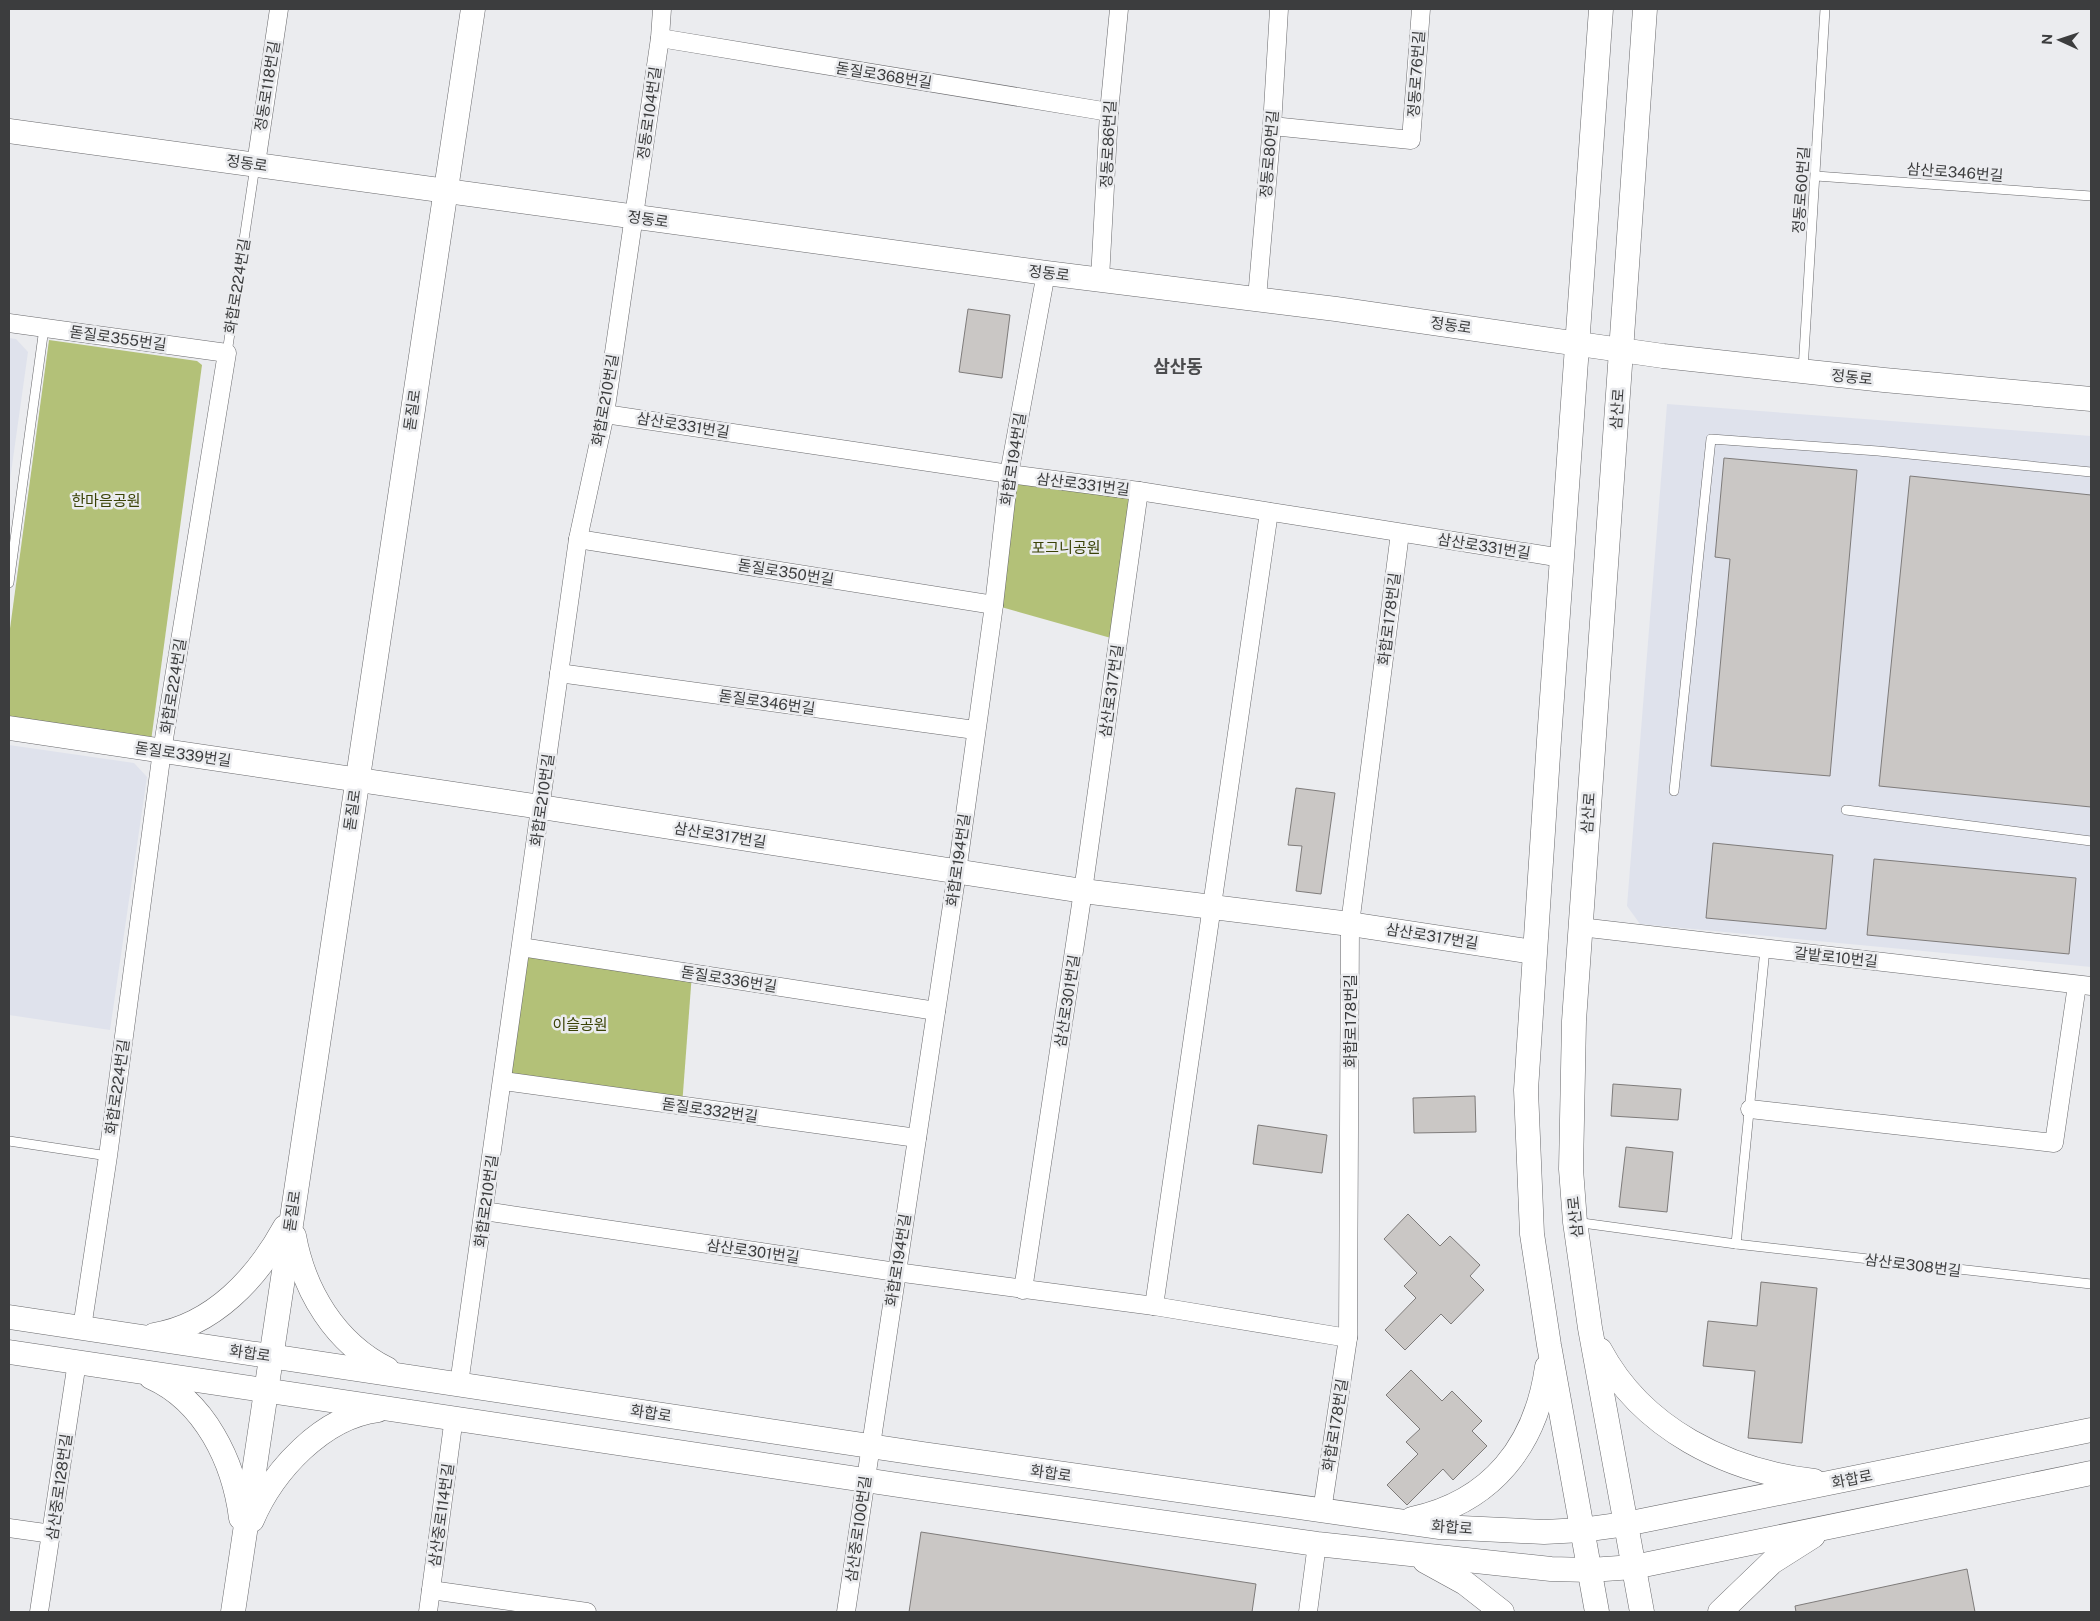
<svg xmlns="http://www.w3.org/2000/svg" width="2100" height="1621" font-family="'Public Sans','Noto Sans KR',sans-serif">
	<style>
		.built { fill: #dfe2ec }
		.green { fill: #b3c178 }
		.building { fill: #cac7c5; stroke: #7e7b7a }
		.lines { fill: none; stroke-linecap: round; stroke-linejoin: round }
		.lane-casing { stroke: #69696c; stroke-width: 10 }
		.street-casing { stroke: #69696c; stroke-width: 19 }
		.secondary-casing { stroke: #69696c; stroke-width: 25 }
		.lane { stroke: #fff; stroke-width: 9 }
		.street { stroke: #fff; stroke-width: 18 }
		.secondary { stroke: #fff; stroke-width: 24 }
		.labels { text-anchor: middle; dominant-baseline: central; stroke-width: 5; stroke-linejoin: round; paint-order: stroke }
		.street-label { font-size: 15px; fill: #3c3d3e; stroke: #ebecef }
		.park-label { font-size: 15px; fill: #3a4206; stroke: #ebecef }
		.quarter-label { font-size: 18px; font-weight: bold; fill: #4b4c4e; stroke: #ebecef }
	</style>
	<rect width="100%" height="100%" fill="#ebecef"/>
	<g class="built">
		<polygon points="9,338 16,339 28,352 9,487"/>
		<polygon points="1667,404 2091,436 2091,967 1640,924 1627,906"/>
		<polygon points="9,745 134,763 147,777 110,1030 9,1015"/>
	</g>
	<g class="green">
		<polygon points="49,340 197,361 202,365 151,741 9,722 9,636"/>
		<polygon points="1009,474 1139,491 1118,640 994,605"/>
		<polygon points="521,947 692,973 682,1106 503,1081"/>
	</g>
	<g class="building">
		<polygon points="968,309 1010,315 1002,378 959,372"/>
		<polygon points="1724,458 1857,470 1830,776 1711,766 1730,559 1715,557"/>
		<polygon points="1910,476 2091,495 2091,807 1879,786"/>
		<polygon points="1296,788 1335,793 1321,894 1296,891 1302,846 1288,845"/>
		<polygon points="1713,843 1833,855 1826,929 1706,918"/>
		<polygon points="1874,859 2076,878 2069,954 1867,935"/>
		<polygon points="1613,1084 1681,1089 1678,1120 1611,1116"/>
		<polygon points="1475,1096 1476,1132 1414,1133 1413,1098"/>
		<polygon points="1258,1125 1327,1135 1322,1173 1253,1164"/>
		<polygon points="1626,1147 1673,1152 1667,1212 1619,1207"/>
		<polygon points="1408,1214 1440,1246 1450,1236 1480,1265 1470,1276 1484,1290 1451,1324 1441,1314 1405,1350 1385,1330 1416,1298 1404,1286 1417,1273 1384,1239"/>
		<polygon points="1761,1282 1817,1288 1802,1443 1748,1438 1755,1371 1703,1366 1708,1321 1757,1326"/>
		<polygon points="1411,1370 1442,1401 1452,1391 1482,1421 1472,1431 1487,1446 1453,1480 1443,1469 1407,1505 1387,1485 1418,1454 1406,1442 1420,1429 1386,1395"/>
		<polygon points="921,1532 1256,1584 1252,1612 909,1612"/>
		<polygon points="1967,1569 1975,1612 1796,1612 1795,1606"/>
	</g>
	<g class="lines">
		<g class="lane-casing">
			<g id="lane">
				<polyline points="1816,176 2091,196"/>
				<polyline points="227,353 255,166"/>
				<polyline points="1803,370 1825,9"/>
				<polyline points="9,583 44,328"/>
				<polyline points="1674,791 1711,439 1878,451 2091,472"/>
				<polyline points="1846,810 2091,841"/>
				<polyline points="9,1141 108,1156"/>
				<polyline points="1575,1222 1736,1244 2091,1284"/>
				<polyline points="1736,1244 1765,949"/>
			</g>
		</g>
		<g class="street-casing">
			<g id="street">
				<polyline points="660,38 1109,112"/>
				<polyline points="1272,126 1411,140 1421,9"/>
				<polyline points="256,164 279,9"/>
				<polyline points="1100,279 1109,112 1119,9"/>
				<polyline points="1257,298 1272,126 1279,9"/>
				<polyline points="9,323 227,353 162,751 108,1156 82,1328"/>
				<polyline points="605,414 1009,474 1139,491 1562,558"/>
				<polyline points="578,539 994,605"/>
				<polyline points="559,673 975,730"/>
				<polyline points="1580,927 2091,986"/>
				<polyline points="521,947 936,1011"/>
				<polyline points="503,1081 917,1138"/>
				<polyline points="1750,1109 2054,1143 2077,985"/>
				<polyline points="484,1211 896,1272 1154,1306 1348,1338"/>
				<polyline points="1023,1290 1083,891 1139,491"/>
				<polyline points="1154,1306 1269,512"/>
				<polyline points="459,1384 578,539 605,414 660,38 662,9"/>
				<polyline points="1322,1511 1348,1338 1350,924 1400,533"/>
				<polyline points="9,1528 52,1534"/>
				<polyline points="431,1590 587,1612"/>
				<polyline points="39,1612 77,1362"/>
				<polyline points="428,1612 454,1417"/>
				<polyline points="846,1612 957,872 994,605 1009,474 1046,273"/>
				<polyline points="1308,1612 1317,1544"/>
			</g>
		</g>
		<g class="secondary-casing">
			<g id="secondary">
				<polyline points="9,131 1046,273 1336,309 1663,356 1884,380 2091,399"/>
				<polyline points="9,728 541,807 1083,891 1350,924 1534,952"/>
				<path d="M294,1236C304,1291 335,1343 387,1369"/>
				<polyline points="9,1317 923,1454 1440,1527 1544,1532 1582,1530 1626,1524 2091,1430"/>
				<path d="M154,1335C214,1325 257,1278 285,1227"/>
				<path d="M1600,1350C1642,1429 1727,1471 1814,1481"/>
				<polyline points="9,1352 918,1488 1317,1544 1551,1569 1590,1570 1634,1567 2091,1473"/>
				<path d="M151,1377C205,1401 234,1462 241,1518"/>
				<path d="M1412,1519C1492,1502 1536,1445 1547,1367"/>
				<path d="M252,1520C273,1471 322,1417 378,1410"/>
				<polyline points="1425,1561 1465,1583 1502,1612"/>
				<polyline points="233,1612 473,9"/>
				<polyline points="1597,1612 1549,1345 1532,1234 1526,1090 1549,740 1601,9"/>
				<polyline points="1642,1612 1590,1328 1575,1222 1571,1169 1574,1021 1645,9"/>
				<polyline points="1720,1612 1772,1562 1813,1536"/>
			</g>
		</g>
		<use href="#lane" class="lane"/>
		<use href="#street" class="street"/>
		<use href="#secondary" class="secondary"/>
	</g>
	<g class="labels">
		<g class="street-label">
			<text transform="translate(1416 74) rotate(-86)">정동로76번길</text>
			<text transform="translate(884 75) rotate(9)">돋질로368번길</text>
			<text transform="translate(267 86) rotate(-81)">정동로118번길</text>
			<text transform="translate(649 113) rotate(-82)">정동로104번길</text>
			<text transform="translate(1108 144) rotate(-87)">정동로86번길</text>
			<text transform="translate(1269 154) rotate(-85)">정동로80번길</text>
			<text transform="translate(247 163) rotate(8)">정동로</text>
			<text transform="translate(1955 172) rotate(4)">삼산로346번길</text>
			<text transform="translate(1801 190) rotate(-86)">정동로60번길</text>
			<text transform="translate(648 219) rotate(8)">정동로</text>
			<text transform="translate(1049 273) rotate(7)">정동로</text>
			<text transform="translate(237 286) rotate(-81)">화합로224번길</text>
			<text transform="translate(1451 325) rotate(8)">정동로</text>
			<text transform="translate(118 338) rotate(8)">돋질로355번길</text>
			<text transform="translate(1852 377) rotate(6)">정동로</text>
			<text transform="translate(605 400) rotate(-80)">화합로210번길</text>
			<text transform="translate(1617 409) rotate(-86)">삼산로</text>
			<text transform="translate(412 410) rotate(-82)">돋질로</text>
			<text transform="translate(683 425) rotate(9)">삼산로331번길</text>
			<text transform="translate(1013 459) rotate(-81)">화합로194번길</text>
			<text transform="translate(1083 484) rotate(7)">삼산로331번길</text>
			<text transform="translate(1484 546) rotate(9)">삼산로331번길</text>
			<text transform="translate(786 572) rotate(9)">돋질로350번길</text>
			<text transform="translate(1389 619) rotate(-83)">화합로178번길</text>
			<text transform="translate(173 686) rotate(-81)">화합로224번길</text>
			<text transform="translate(1111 691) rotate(-82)">삼산로317번길</text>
			<text transform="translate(767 702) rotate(8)">돋질로346번길</text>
			<text transform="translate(183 754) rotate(8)">돋질로339번길</text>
			<text transform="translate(542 800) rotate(-82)">화합로210번길</text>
			<text transform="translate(352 810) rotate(-82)">돋질로</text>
			<text transform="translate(1588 813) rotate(-86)">삼산로</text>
			<text transform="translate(720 835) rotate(9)">삼산로317번길</text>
			<text transform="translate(958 860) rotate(-82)">화합로194번길</text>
			<text transform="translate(1432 936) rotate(9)">삼산로317번길</text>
			<text transform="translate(1836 957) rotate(6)">갈밭로10번길</text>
			<text transform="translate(729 979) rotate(9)">돋질로336번길</text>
			<text transform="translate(1067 1001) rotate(-81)">삼산로301번길</text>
			<text transform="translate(1350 1021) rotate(-90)">화합로178번길</text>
			<text transform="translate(117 1087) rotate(-82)">화합로224번길</text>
			<text transform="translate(710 1110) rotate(8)">돋질로332번길</text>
			<text transform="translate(486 1201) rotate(-82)">화합로210번길</text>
			<text transform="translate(292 1211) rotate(-82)">돋질로</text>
			<text transform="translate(1575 1217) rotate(-96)">삼산로</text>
			<text transform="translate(753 1251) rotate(8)">삼산로301번길</text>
			<text transform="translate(898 1260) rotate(-81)">화합로194번길</text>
			<text transform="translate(1913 1265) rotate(7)">삼산로308번길</text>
			<text transform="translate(250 1353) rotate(8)">화합로</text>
			<text transform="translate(651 1413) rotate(9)">화합로</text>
			<text transform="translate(1335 1425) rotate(-81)">화합로178번길</text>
			<text transform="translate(1051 1473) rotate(8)">화합로</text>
			<text transform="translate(1852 1479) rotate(-11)">화합로</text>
			<text transform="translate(59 1487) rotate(-82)">삼산중로128번길</text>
			<text transform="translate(441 1515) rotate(-82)">삼산중로114번길</text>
			<text transform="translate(1452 1527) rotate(4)">화합로</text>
			<text transform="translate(858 1529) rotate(-82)">삼산중로100번길</text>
		</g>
		<g class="park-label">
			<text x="106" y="500">한마음공원</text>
			<text x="1066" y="547">포그니공원</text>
			<text x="580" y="1024">이슬공원</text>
		</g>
		<g class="quarter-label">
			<text x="1178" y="366">삼산동</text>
		</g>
	</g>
	<rect width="2100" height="1621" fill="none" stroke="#3c3d3e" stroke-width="20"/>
	<g transform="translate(2060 40) rotate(273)" stroke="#ebecef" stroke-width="4" paint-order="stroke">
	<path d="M0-4L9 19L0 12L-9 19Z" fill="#3c3d3e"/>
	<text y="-8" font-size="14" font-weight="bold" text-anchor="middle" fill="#3c3d3e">N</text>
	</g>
</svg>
